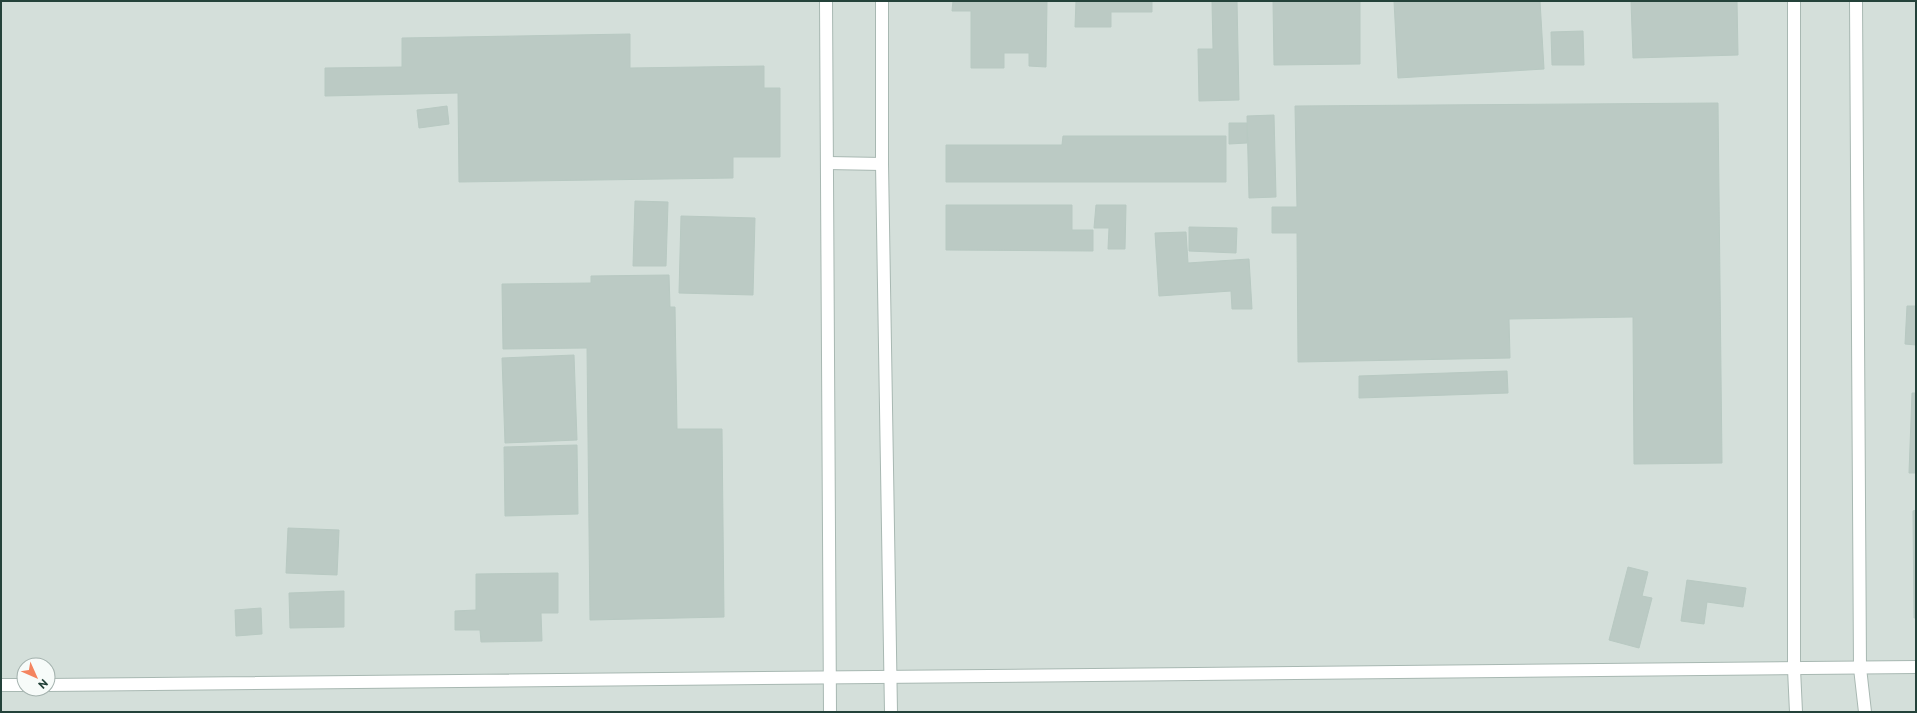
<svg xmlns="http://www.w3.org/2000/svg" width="1917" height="713" font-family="Commissioner,sans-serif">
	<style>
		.built { fill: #d4dfda; fill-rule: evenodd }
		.building { fill: #bbcac4; stroke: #b8c9c2 }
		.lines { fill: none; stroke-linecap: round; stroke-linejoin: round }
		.minor-casing { stroke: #a8b8b2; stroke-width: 14 }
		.minor { stroke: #fff; stroke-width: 12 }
	</style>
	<rect width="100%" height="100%" fill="#e6efeb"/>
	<path class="built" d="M1,1H1916V712H1ZM24,665H48V689H24Z"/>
	<g class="building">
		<polygon points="953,1 1047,1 1046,67 1029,66 1029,53 1004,53 1004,68 971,68 971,11 952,11"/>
		<polygon points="1076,1 1152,1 1152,12 1111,12 1111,27 1075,27"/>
		<polygon points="1212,1 1237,1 1239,100 1199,101 1198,49 1213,49"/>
		<polygon points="1273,1 1360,1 1360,64 1274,65"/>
		<polygon points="1394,1 1540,1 1544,69 1398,78"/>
		<polygon points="1631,1 1737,1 1738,55 1633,58"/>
		<polygon points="1583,31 1584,65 1552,65 1551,32"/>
		<polygon points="630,34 630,68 764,66 764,88 780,88 780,157 733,157 733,178 459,182 458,93 325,96 325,68 402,67 402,38"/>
		<polygon points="1718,103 1722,463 1634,464 1633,317 1509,319 1510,358 1298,362 1297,233 1272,233 1272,207 1297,207 1295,106"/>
		<polygon points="447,106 449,124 419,128 417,110"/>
		<polygon points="1274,115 1276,197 1249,198 1247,116"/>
		<polygon points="1229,123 1247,123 1247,143 1229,144"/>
		<polygon points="1063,136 1226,136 1226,182 946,182 946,145 1062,145"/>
		<polygon points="635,201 668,202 666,266 633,266"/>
		<polygon points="946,205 1072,205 1072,230 1093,230 1093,251 946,250"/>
		<polygon points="1096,205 1126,205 1125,249 1108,249 1109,228 1094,228"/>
		<polygon points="681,216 755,218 753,295 679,293"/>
		<polygon points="1189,227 1237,228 1236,253 1189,251"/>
		<polygon points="1186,232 1188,263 1249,259 1252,309 1232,309 1231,291 1159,296 1155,233"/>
		<polygon points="669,275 670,307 675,307 677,429 722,429 724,617 590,620 587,348 503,349 502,284 591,283 591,276"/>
		<polygon points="1907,306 1916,306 1916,345 1905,344"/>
		<polygon points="574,355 577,440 505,443 502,358"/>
		<polygon points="1507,371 1508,393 1359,398 1359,376"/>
		<polygon points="1912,393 1916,393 1916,473 1909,473"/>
		<polygon points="577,445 578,514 505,516 504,447"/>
		<polygon points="1916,510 1916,618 1914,618 1913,511"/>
		<polygon points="288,528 339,530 337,575 286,573"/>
		<polygon points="1628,567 1648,572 1642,596 1652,598 1639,648 1609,640"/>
		<polygon points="558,573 558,613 541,613 542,641 481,642 480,630 455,630 455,611 476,610 476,574"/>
		<polygon points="1687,580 1746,588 1743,607 1707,602 1704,624 1681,621"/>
		<polygon points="344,591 344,627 290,628 289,593"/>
		<polygon points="261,608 262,634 236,636 235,610"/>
	</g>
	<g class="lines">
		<g class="minor-casing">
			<g id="minor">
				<polyline points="826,1 830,712"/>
				<polyline points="882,1 882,164 891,712"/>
				<polyline points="1794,1 1794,669 1796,712"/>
				<polyline points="1856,1 1860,668 1865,712"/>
				<polyline points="828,163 882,164"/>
				<polyline points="1,685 24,685"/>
				<polyline points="48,685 1916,667"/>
			</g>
		</g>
		<use href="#minor" class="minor"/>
	</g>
	<rect width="1917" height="713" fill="none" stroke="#24423a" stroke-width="4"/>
	<g transform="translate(36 677) rotate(135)"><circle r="19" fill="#f7fbf9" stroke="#a3b1ad"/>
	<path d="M0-3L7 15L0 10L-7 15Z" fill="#f4845f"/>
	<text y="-6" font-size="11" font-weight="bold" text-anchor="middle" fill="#24423a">N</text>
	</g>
</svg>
